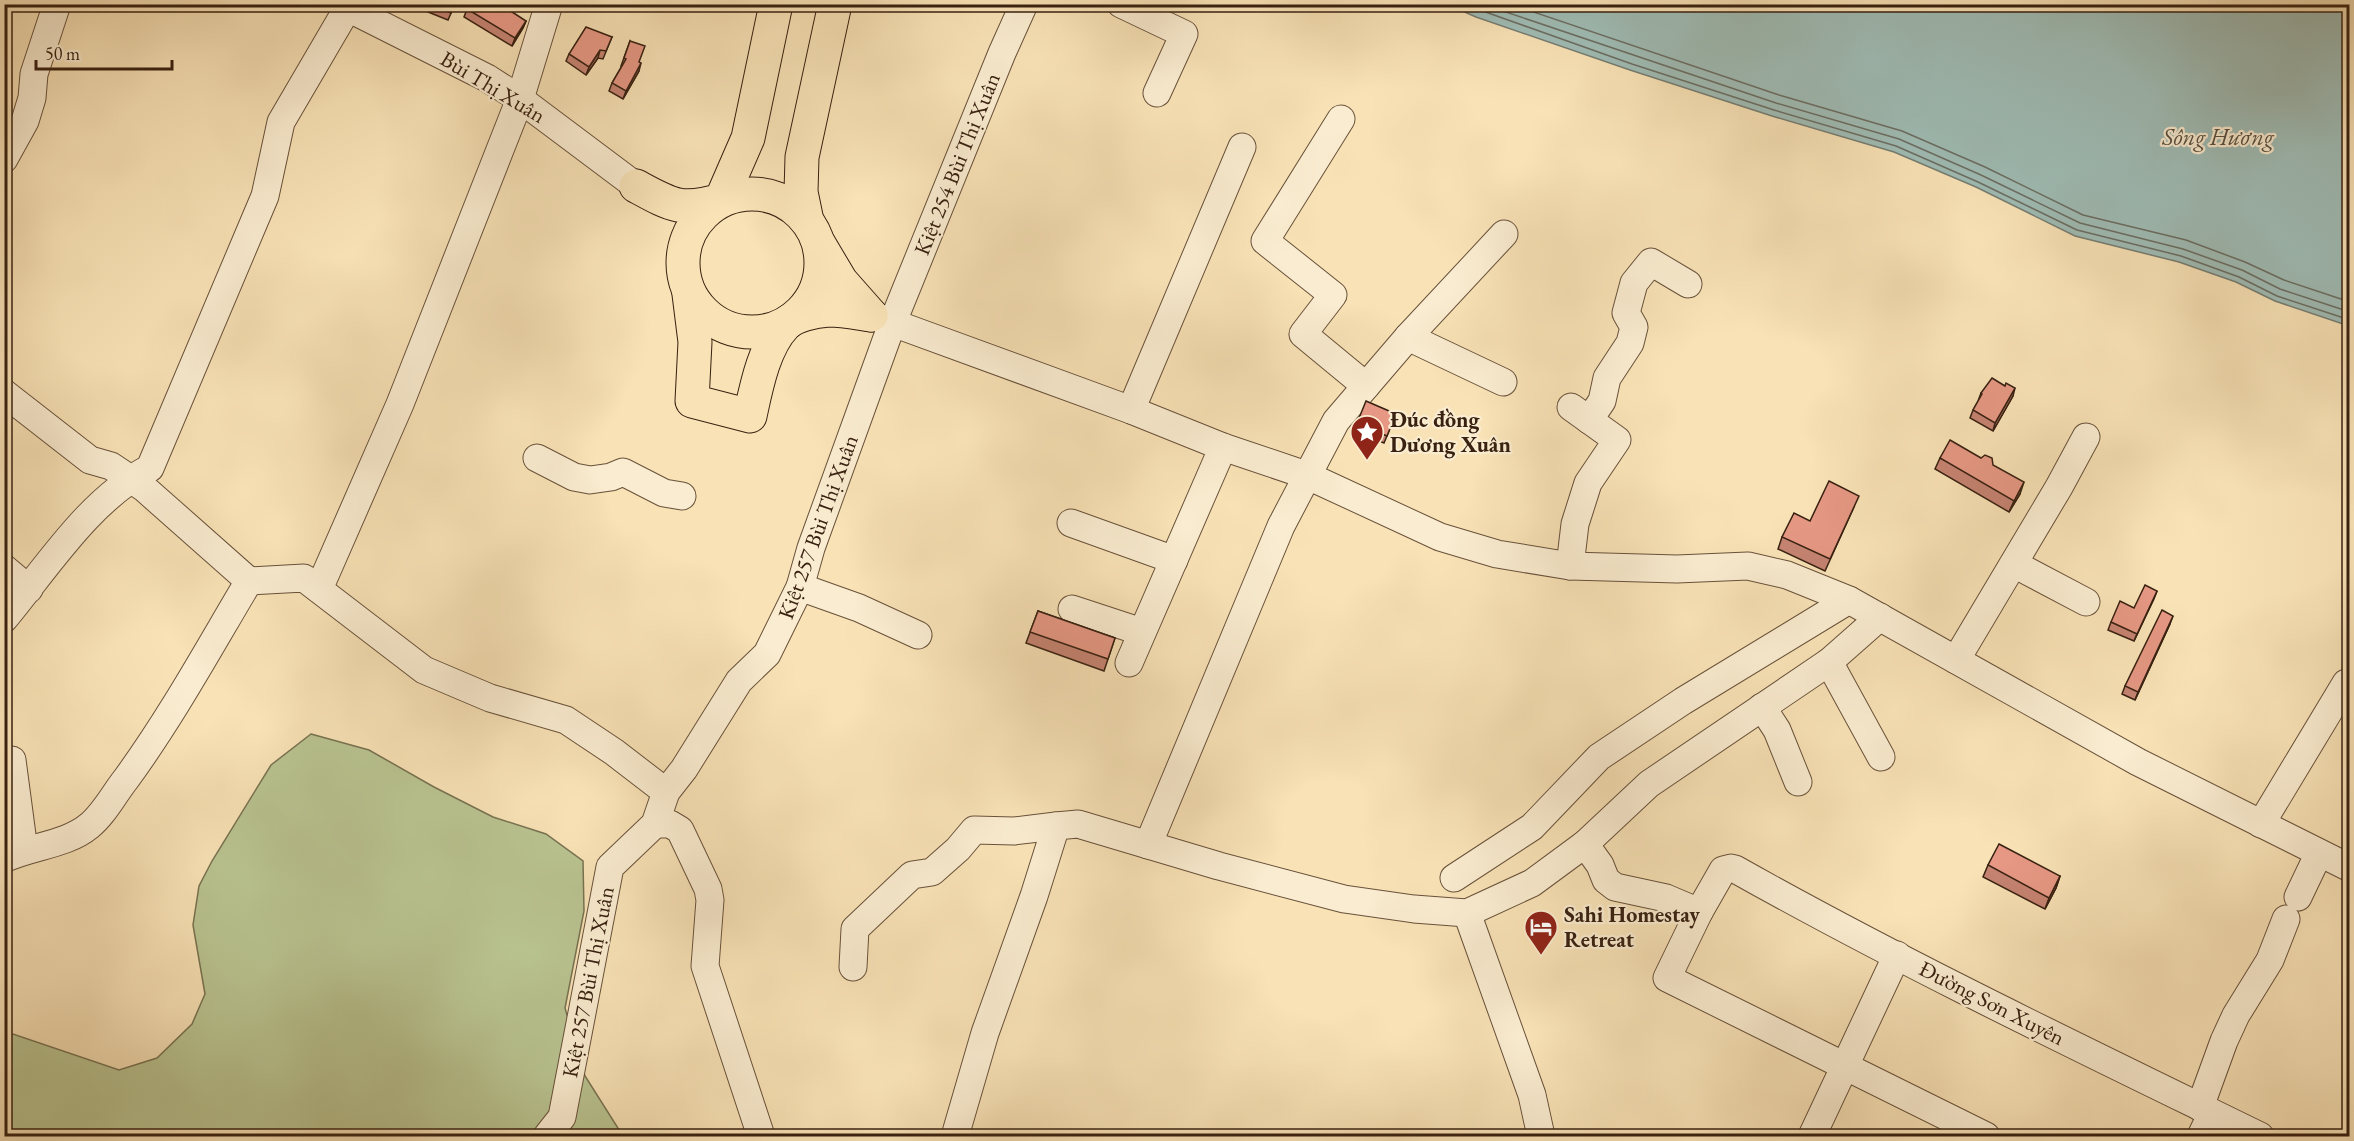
<svg xmlns="http://www.w3.org/2000/svg" width="2354" height="1141" font-family="'EB Garamond',serif">
	<style>
		.green { fill: #b9c491; stroke: #787251; stroke-width: 1.5 }
		.water { fill: #9fbcb5; stroke: #767e73; stroke-width: 1.5 }
		.lines { fill: none; stroke-linecap: round; stroke-linejoin: round }
		.shore { stroke: #6c6e63; stroke-width: 1.5 }
		.minor-casing { stroke: #68513a; stroke-width: 29 }
		.major-casing { stroke: #382111; stroke-width: 35 }
		.minor { stroke: #faecd0; stroke-width: 27 }
		.major { stroke: #f8e2b6; stroke-width: 33 }
		.wall { fill: #c68372; stroke: #382111; stroke-width: 1.5 }
		.shaded-wall { fill: #a16a5c; stroke: #382111; stroke-width: 1.5 }
		.building { fill: #e69884; stroke: #382111; stroke-width: 1.5 }
		.labels { text-anchor: middle; dominant-baseline: central; stroke-width: 4.5; stroke-linejoin: round; paint-order: stroke }
		.street-label { font-size: 22px; fill: #382111; stroke: #faecd0 }
		.poi-label { font-size: 22px; font-weight: bold; fill: #382111; stroke: #faecd0; text-anchor: start }
		.water-label { font-size: 24px; font-style: italic; fill: #575042; stroke: #faecd0 }
	</style>
	<rect width="100%" height="100%" fill="#f8e2b6"/>
	<filter id="stains"><feTurbulence type="fractalNoise" baseFrequency=".00333" numOctaves="4"/><feColorMatrix values="0 0 0 0 .2 0 0 0 0 .09 0 0 0 0 .02 0 0 0 .5 -.17"/></filter>
	<radialGradient id="worn" r=".72"><stop offset=".6" stop-color="#630" stop-opacity="0"/><stop offset="1" stop-color="#630" stop-opacity=".3"/></radialGradient>
	<polygon class="green" points="311,734 369,750 434,787 493,817 546,834 583,861 584,911 565,1008 585,1076 623,1136 5,1136 4,1039 13,1034 119,1070 157,1058 192,1024 205,994 193,925 199,886 212,861 271,765"/>
	<polygon class="water" points="1449,5 2349,5 2349,326 2275,301 2236,282 2179,262 2075,236 1976,187 1894,152 1772,116 1630,70 1476,17"/>
	<g class="lines">
		<g class="shore">
			<polyline points="1463,4 1632,64 1774,110 1896,146 1978,182 2077,230 2181,256 2239,277 2277,296 2350,320"/>
			<polyline points="1482,4 1776,103 1899,139 1981,175 2080,223 2183,249 2242,270 2280,289 2350,312"/>
			<polyline points="1510,4 1779,95 1902,131 1985,167 2083,215 2186,240 2245,262 2284,280 2350,302"/>
		</g>
		<g class="minor-casing">
			<g id="minor">
				<polyline points="340,4 487,78 520,99 636,186"/>
				<polyline points="1121,4 1184,34 1157,93"/>
				<polyline points="1341,119 1265,241 1333,295 1303,334 1366,386"/>
				<polyline points="4,159 25,121 32,98 34,74 57,4"/>
				<polyline points="871,315 1131,410 1223,447 1306,475 1440,537 1497,554 1570,566 1677,569 1748,566 1787,575 1849,600 2138,762 2350,868"/>
				<polyline points="1408,337 1503,382"/>
				<polyline points="4,393 90,460 111,466 144,488 249,581 304,578 424,670 490,698 566,720 614,752 666,792"/>
				<polyline points="1131,410 1242,147"/>
				<polyline points="1589,420 1602,401 1607,378 1630,343 1634,327 1626,313 1634,283 1651,262 1688,284"/>
				<polyline points="537,458 574,477 590,480 611,477 623,472 664,493 682,496"/>
				<polyline points="1071,523 1174,560"/>
				<polyline points="2014,564 2086,602"/>
				<polyline points="1570,566 1575,524 1588,483 1617,440 1571,407"/>
				<polyline points="4,568 29,589"/>
				<polyline points="800,587 859,608 918,635"/>
				<polyline points="319,589 400,404 520,99 549,4"/>
				<polyline points="1072,609 1142,632"/>
				<path d="M4,619C48,566 89,500 150,468L265,196L281,122L350,4"/>
				<polyline points="1956,660 2059,487 2086,437"/>
				<polyline points="1829,662 1881,757"/>
				<polyline points="1129,663 1223,447"/>
				<polyline points="1762,707 1777,730 1798,782"/>
				<polyline points="12,760 24,850"/>
				<polyline points="655,824 670,824 680,830 708,889 710,900 705,966 761,1136"/>
				<polyline points="2261,824 2346,683"/>
				<polyline points="1585,844 1600,865 1606,880 1615,887 1666,898 1699,912"/>
				<polyline points="1148,845 1281,526 1336,421 1408,337 1504,234"/>
				<path d="M4,859C31,846 66,845 89,826C104,814 114,794 126,779C172,716 209,648 249,581"/>
				<polyline points="1454,878 1532,827 1599,757 1683,701 1849,600"/>
				<polyline points="2298,897 2319,853"/>
				<polyline points="1467,913 1532,1095 1541,1136"/>
				<polyline points="853,967 855,929 912,875 932,872 958,849 974,830 1014,831 1056,826"/>
				<polyline points="2200,1107 2224,1041 2236,1015 2270,960 2286,919"/>
				<polyline points="547,1136 562,1117 610,867 655,824 666,792 684,769 739,681 767,654 800,587 811,548 892,324 1002,53 1024,4"/>
				<polyline points="955,1136 985,1033 1034,896 1056,826 1078,824 1219,866 1344,899 1414,909 1467,913 1532,883 1585,844 1649,784 1829,662 1880,617"/>
				<polyline points="1812,1136 1897,955"/>
				<path d="M1986,1136L1667,978L1699,912L1723,870L1731,868L1735,869C1906,965 2084,1050 2260,1136"/>
				<polyline points="2201,1136 2212,1113"/>
			</g>
		</g>
		<g class="major-casing">
			<g id="major">
				<path d="M636,186C671,205 681,212 721,200L748,138L776,4"/>
				<circle cx="752" cy="263" r="69"/>
				<polyline points="807,221 801,192 802,157 835,4"/>
				<polyline points="819,244 841,281 871,315"/>
				<path d="M689,294L695,342L692,401L750,416C756,388 764,346 785,325C794,315 815,311 829,310C842,310 857,313 871,315"/>
			</g>
		</g>
		<use href="#minor" class="minor"/>
		<use href="#major" class="major"/>
	</g>
	<g class="wall">
		<polygon points="413,4 455,4 448,20 413,6"/>
		<polygon points="467,9 526,21 523,28 512,46 464,17"/>
		<polygon points="612,37 603,59 598,58 586,75 566,61 569,54"/>
		<polygon points="630,41 639,62 639,71 623,99 609,91 612,83 622,66 621,66"/>
		<polygon points="1981,393 2013,396 1993,431 1970,418 1973,410 1978,401"/>
		<polygon points="1396,414 1384,443 1354,431 1357,423"/>
		<polygon points="1940,458 2020,494 2009,512 1935,469"/>
		<polygon points="1854,507 1825,571 1778,549 1782,537 1810,521"/>
		<polygon points="2157,591 2134,641 2108,630 2111,622 2134,608"/>
		<polygon points="1038,611 1115,638 1104,671 1026,643"/>
		<polygon points="2170,624 2135,700 2122,694 2125,686"/>
		<polygon points="1988,865 2060,876 2056,888 2045,909 1983,877"/>
	</g>
	<g class="shaded-wall">
		<polygon points="526,21 523,28 512,46 515,38"/>
		<polygon points="600,50 598,58 586,75 589,67"/>
		<polygon points="641,63 639,71 623,99 626,91"/>
		<polygon points="2015,388 2013,396 1993,431 1995,423"/>
		<polygon points="2024,482 2020,494 2009,512 2014,501"/>
		<polygon points="2157,591 2154,599 2134,641 2137,634"/>
		<polygon points="2173,616 2170,624 2135,700 2138,692"/>
		<polygon points="2060,876 2056,888 2045,909 2049,898"/>
	</g>
	<g class="building">
		<polygon points="431,4 454,4 451,13"/>
		<polygon points="470,4 500,4 526,21 515,38 467,9"/>
		<polygon points="586,27 612,37 606,51 600,50 589,67 569,54"/>
		<polygon points="630,41 645,46 639,62 641,63 626,91 612,83 626,59 624,58"/>
		<polygon points="1992,378 2005,386 2006,383 2015,388 1995,423 1973,410 1982,394 1981,393"/>
		<polygon points="1366,401 1396,414 1387,436 1357,423"/>
		<polygon points="1950,440 1981,458 1985,455 1992,458 1993,465 2024,482 2014,501 1940,458"/>
		<polygon points="1829,481 1859,496 1830,559 1782,537 1794,513 1810,521"/>
		<polygon points="2145,585 2157,591 2137,634 2111,622 2120,601 2134,608"/>
		<polygon points="2162,610 2173,616 2138,692 2125,686"/>
		<polygon points="1038,611 1115,638 1108,659 1030,632"/>
		<polygon points="1999,844 2060,876 2049,898 1988,865"/>
	</g>
	<defs>
		<g id="sight-pin" transform="scale(1.725)"><path d="M0 17L-7.5 6A9.5 9.5 0 1 1 7.5 6Z" fill="#8f2418" stroke="#faecd0"/><path d="M0-6L1.8-2.2L6-1.7L2.9 1.2L3.7 5.4L0 3.3L-3.7 5.4L-2.9 1.2L-6-1.7L-1.8-2.2Z" fill="#fff"/></g>
		<g id="hotel-pin" transform="scale(1.725)"><path d="M0 17L-7.5 6A9.5 9.5 0 1 1 7.5 6Z" fill="#8f2418" stroke="#faecd0"/><path d="M-6-4.5h1.5V1H6V5H4.5V3h-9V5H-6ZM-4 0a1.8 1.8 0 1 1 3.6 0ZM.5 0V-2.5h3Q6-2.5 6 0Z" fill="#fff"/></g>
	</defs>
	<g fill-rule="evenodd">
		<use href="#sight-pin" x="1367" y="432"/>
		<use href="#hotel-pin" x="1541" y="927"/>
	</g>
	<g class="labels">
		<g class="street-label">
			<text transform="translate(493 87) rotate(31)">Bùi Thị Xuân</text>
			<text transform="translate(957 164) rotate(-68)">Kiệt 254 Bùi Thị Xuân</text>
			<text transform="translate(818 527) rotate(-70)">Kiệt 257 Bùi Thị Xuân</text>
			<text transform="translate(588 982) rotate(-79)">Kiệt 257 Bùi Thị Xuân</text>
			<text transform="translate(1992 1003) rotate(27)">Đường Sơn Xuyên</text>
		</g>
		<g class="poi-label">
			<text x="1390" y="419">Đúc đồng<tspan x="1390" dy="25">Dương Xuân</tspan></text>
			<text x="1564" y="914">Sahi Homestay<tspan x="1564" dy="25">Retreat</tspan></text>
		</g>
		<g class="water-label">
			<text x="2218" y="136">Sông Hương</text>
		</g>
	</g>
	<rect width="2354" height="1141" fill="none" stroke="#f8e2b6" stroke-width="24"/>
	<rect x="6" y="6" width="2342" height="1129" fill="none" stroke="#382111" stroke-width="3"/>
	<rect x="12" y="12" width="2330" height="1117" fill="none" stroke="#382111" stroke-width="1.5"/>
	<path d="M36 60v9h136v-9" fill="none" stroke="#382111" stroke-width="3"/>
	<text x="45" y="60" font-size="18" fill="#382111" stroke="#faecd0" stroke-width="4.5" paint-order="stroke">50 m</text>
	<rect width="100%" height="100%" filter="url(#stains)"/>
	<rect width="100%" height="100%" fill="url(#worn)"/>
</svg>
